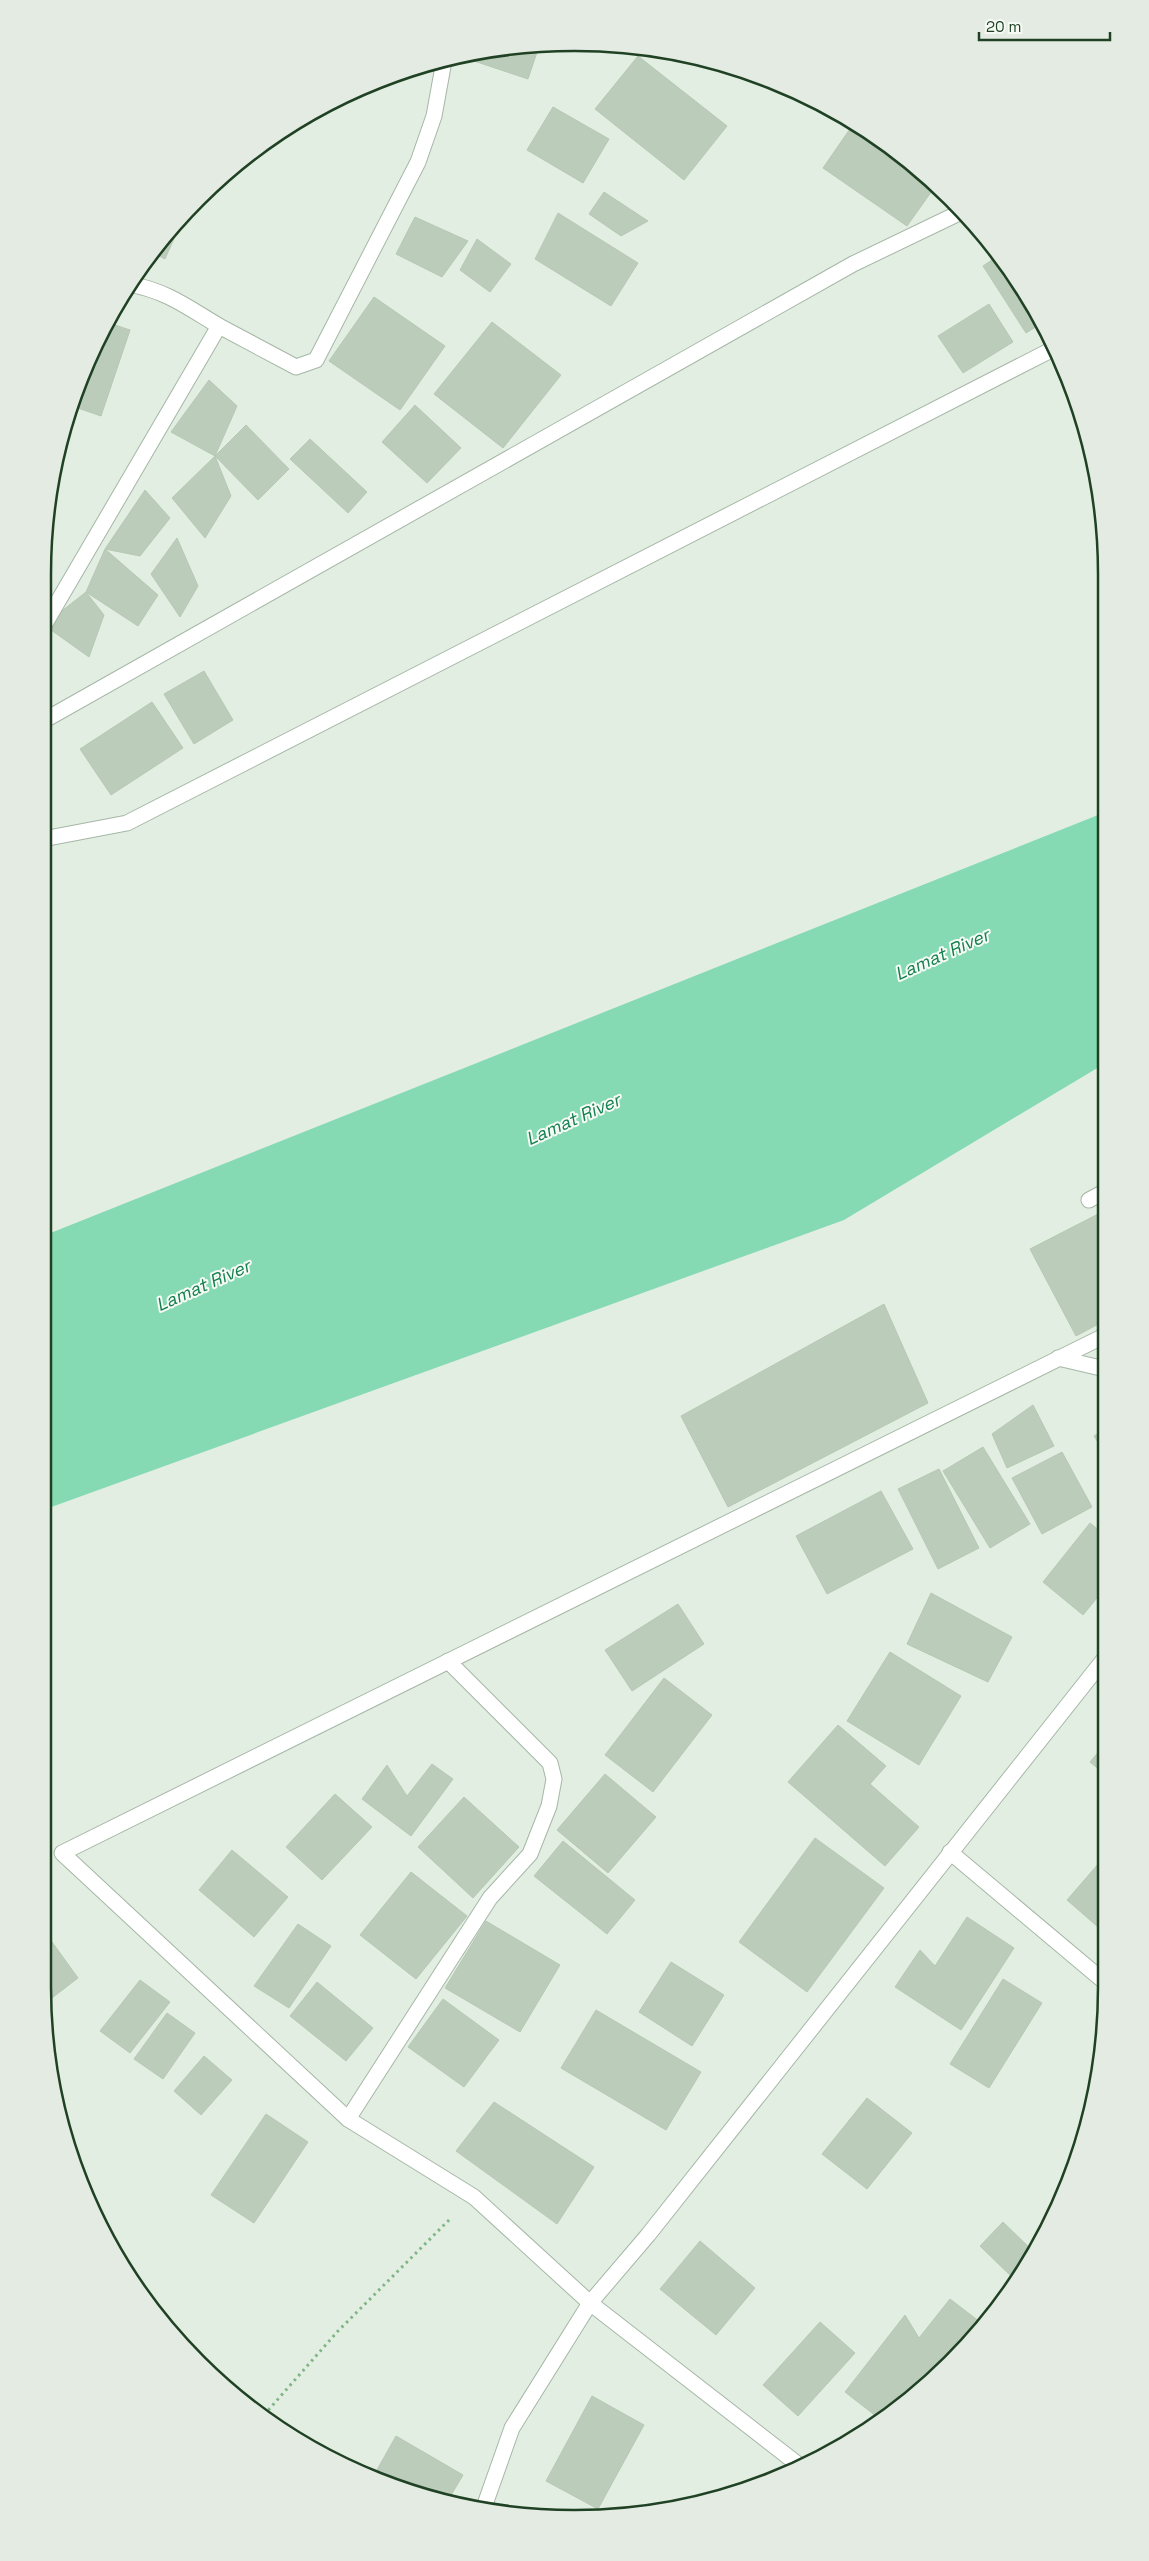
<svg xmlns="http://www.w3.org/2000/svg" width="1149" height="2561" font-family="'Space Grotesk',sans-serif">
	<style>
		.water { fill: #85d9b3 }
		.building { fill: #bcccba; stroke: #b5c9b4 }
		.lines { fill: none; stroke-linecap: round; stroke-linejoin: round }
		.minor-casing { stroke: #a5b7a6; stroke-width: 17 }
		.path { stroke: #80b584; stroke-width: 3; stroke-dasharray: 2.5 4; stroke-linecap: butt }
		.minor { stroke: #fff; stroke-width: 15 }
		.labels { text-anchor: middle; dominant-baseline: central; stroke-width: 4; stroke-linejoin: round; paint-order: stroke }
		.water-label { font-size: 18px; font-style: italic; fill: #137f4f; stroke: #f5faf4 }
		.rim { fill: none; stroke: #204224; stroke-width: 2.5 }
	</style>
	<rect width="100%" height="100%" fill="#e3eee3"/>
	<polygon class="water" points="1103,813 1104,1064 844,1220 43,1510 43,1236"/>
	<g class="building">
		<polygon points="539,46 528,79 468,59 470,53"/>
		<polygon points="638,56 727,126 684,180 595,109"/>
		<polygon points="553,107 609,139 583,183 527,150"/>
		<polygon points="852,126 898,152 934,188 907,226 823,168"/>
		<polygon points="604,192 648,221 621,236 589,214"/>
		<polygon points="558,213 638,263 611,306 535,259"/>
		<polygon points="415,217 468,241 442,277 396,254"/>
		<polygon points="183,218 165,259 153,253"/>
		<polygon points="477,239 511,264 490,292 460,270"/>
		<polygon points="999,255 1039,325 1026,333 983,266"/>
		<polygon points="374,297 445,346 400,410 329,361"/>
		<polygon points="989,304 1013,342 963,373 938,336"/>
		<polygon points="492,322 561,375 503,448 434,394"/>
		<polygon points="109,323 130,330 101,416 72,406 83,371"/>
		<polygon points="209,380 237,406 215,456 171,432"/>
		<polygon points="415,405 461,448 427,483 382,442"/>
		<polygon points="246,425 289,469 258,500 215,456"/>
		<polygon points="310,439 367,492 348,513 290,459"/>
		<polygon points="215,456 231,496 205,538 172,498"/>
		<polygon points="145,490 170,518 140,556 105,549"/>
		<polygon points="177,538 198,586 180,617 151,574"/>
		<polygon points="105,549 158,595 138,626 86,592"/>
		<polygon points="86,592 104,615 89,657 44,625"/>
		<polygon points="204,671 233,720 194,744 164,694"/>
		<polygon points="152,702 183,748 111,795 80,749"/>
		<polygon points="1104,1211 1104,1321 1076,1336 1030,1249"/>
		<polygon points="884,1304 928,1403 728,1507 681,1416"/>
		<polygon points="1033,1405 1054,1446 1007,1468 992,1434"/>
		<polygon points="1105,1429 1105,1453 1094,1436"/>
		<polygon points="983,1447 1030,1524 990,1548 943,1471"/>
		<polygon points="1062,1452 1092,1507 1042,1534 1012,1478"/>
		<polygon points="939,1469 979,1548 938,1569 898,1489"/>
		<polygon points="881,1491 913,1549 827,1594 796,1536"/>
		<polygon points="1090,1523 1105,1535 1105,1588 1083,1615 1043,1582"/>
		<polygon points="931,1593 1012,1637 988,1682 907,1644"/>
		<polygon points="678,1604 704,1644 632,1691 605,1650"/>
		<polygon points="890,1652 961,1696 919,1765 847,1721"/>
		<polygon points="664,1678 712,1715 653,1792 605,1755"/>
		<polygon points="838,1725 886,1766 870,1784 919,1827 885,1866 788,1782"/>
		<polygon points="1106,1743 1106,1775 1090,1762"/>
		<polygon points="432,1764 453,1779 411,1836 362,1799 387,1765 407,1796"/>
		<polygon points="605,1774 656,1817 608,1873 557,1830"/>
		<polygon points="335,1794 372,1827 322,1880 286,1847"/>
		<polygon points="464,1797 519,1847 473,1898 418,1847"/>
		<polygon points="815,1838 884,1888 807,1992 739,1942"/>
		<polygon points="563,1841 635,1900 607,1934 534,1876"/>
		<polygon points="232,1850 288,1897 254,1937 199,1890"/>
		<polygon points="1106,1855 1106,1934 1067,1900"/>
		<polygon points="411,1872 467,1916 416,1979 360,1935"/>
		<polygon points="967,1917 1014,1948 961,2030 895,1987 920,1950 935,1966"/>
		<polygon points="486,1921 560,1965 520,2032 445,1988"/>
		<polygon points="298,1924 331,1946 289,2008 254,1986"/>
		<polygon points="47,1935 78,1978 44,2004 43,1939"/>
		<polygon points="671,1962 724,1995 692,2046 639,2012"/>
		<polygon points="1003,1979 1042,2003 989,2088 950,2064"/>
		<polygon points="140,1980 170,2002 130,2053 100,2031"/>
		<polygon points="317,1982 373,2028 346,2061 290,2016"/>
		<polygon points="443,1999 499,2040 464,2087 408,2047"/>
		<polygon points="596,2010 701,2072 666,2130 561,2068"/>
		<polygon points="167,2013 195,2033 163,2079 134,2059"/>
		<polygon points="204,2056 232,2080 201,2115 174,2091"/>
		<polygon points="867,2098 912,2133 867,2189 822,2154"/>
		<polygon points="494,2102 594,2167 557,2224 456,2151"/>
		<polygon points="266,2114 308,2142 254,2223 211,2195"/>
		<polygon points="1003,2222 1035,2253 1014,2279 980,2246"/>
		<polygon points="700,2241 755,2288 716,2335 660,2289"/>
		<polygon points="950,2299 984,2325 974,2337 899,2408 881,2420 845,2392 905,2315 919,2338"/>
		<polygon points="820,2322 855,2353 798,2416 763,2385"/>
		<polygon points="592,2396 644,2425 598,2509 546,2481"/>
		<polygon points="396,2436 463,2475 447,2502 403,2490 373,2477"/>
	</g>
	<g class="lines">
		<g class="minor-casing">
			<g id="minor">
				<polyline points="219,326 296,367 316,360 418,162 434,116 444,61"/>
				<path d="M43,627L219,326C187,307 167,291 129,284"/>
				<polyline points="43,721 853,264 959,213"/>
				<polyline points="43,839 127,823 1053,349"/>
				<polyline points="1089,1200 1104,1192"/>
				<polyline points="1058,1358 1105,1369"/>
				<polyline points="950,1852 1106,1983"/>
				<polyline points="348,2119 490,1898 530,1854 549,1806 554,1779 550,1763 448,1661"/>
				<polyline points="800,2466 590,2303 474,2197 348,2119 62,1853 1104,1336"/>
				<polyline points="483,2510 512,2428 590,2303 648,2235 1105,1658"/>
			</g>
		</g>
		<polyline class="path" points="264,2415 338,2331 450,2219"/>
		<use href="#minor" class="minor"/>
	</g>
	<g class="labels">
		<g class="water-label">
			<text transform="translate(942 954) rotate(-24)">Lamat River</text>
			<text transform="translate(573 1119) rotate(-24)">Lamat River</text>
			<text transform="translate(203 1285) rotate(-24)">Lamat River</text>
		</g>
	</g>
	<path d="M0 0H1149V2561H0ZM574 51H575A523 523 0 0 1 1098 574V1987A523 523 0 0 1 575 2510H574A523 523 0 0 1 51 1987V574A523 523 0 0 1 574 51Z" fill="#e4ebe3" fill-rule="evenodd"/>
	<path class="rim" d="M574 51H575A523 523 0 0 1 1098 574V1987A523 523 0 0 1 575 2510H574A523 523 0 0 1 51 1987V574A523 523 0 0 1 574 51Z"/>
	<path d="M979 32v8h131v-8" fill="none" stroke="#204224" stroke-width="2.5"/>
	<text x="986" y="32" font-size="15" fill="#204224" stroke="#f5faf4" stroke-width="4" paint-order="stroke">20 m</text>
</svg>
